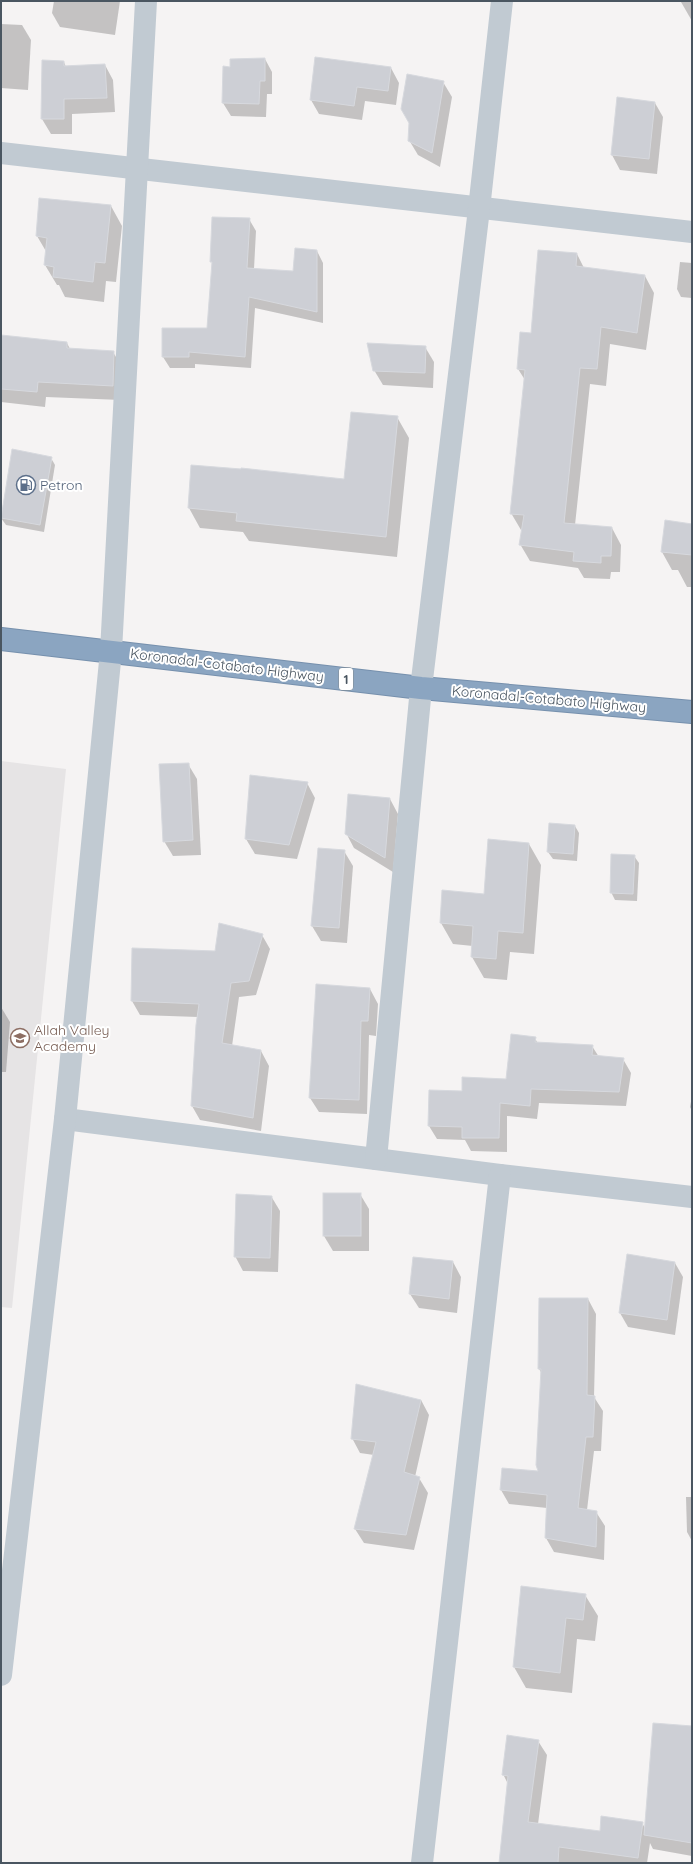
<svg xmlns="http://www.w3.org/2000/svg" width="693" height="1864" font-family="Quicksand,sans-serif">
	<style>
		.education { fill: #e6e4e5 }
		.shadow { fill: #0003 }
		.building { fill: #cdcfd5; stroke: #d7d9de }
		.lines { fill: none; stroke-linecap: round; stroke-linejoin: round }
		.highway-casing { stroke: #7690ad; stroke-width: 24 }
		.minor { stroke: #c1cad2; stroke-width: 22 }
		.highway { stroke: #8ba5c1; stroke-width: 22 }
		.labels { text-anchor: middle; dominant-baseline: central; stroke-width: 4; stroke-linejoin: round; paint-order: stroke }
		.shield { fill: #fff; stroke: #808990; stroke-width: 1 }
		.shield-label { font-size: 13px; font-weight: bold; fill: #4a5661 }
		.service-label { font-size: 14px; fill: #4e5e75; stroke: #fff; text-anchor: start }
		.street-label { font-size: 14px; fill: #4a5661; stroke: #fff }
		.education-label { font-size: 14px; fill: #785e54; stroke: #fff; text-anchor: start }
	</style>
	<rect width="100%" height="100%" fill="#f5f3f3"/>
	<polygon class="education" points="1,761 66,769 12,1308 1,1307"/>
	<g class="shadow">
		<polygon points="54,1 120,1 115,35 60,27 52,13"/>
		<polygon points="681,1 692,1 692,21 681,2"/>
		<polygon points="1,24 22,25 31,40 28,90 1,88"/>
		<polygon points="265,59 272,72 272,94 267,94 266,117 231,116 223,103 224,67 231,68"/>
		<polygon points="64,62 66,67 105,65 113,80 115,112 72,114 72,134 51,134 42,119"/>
		<polygon points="391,68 399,83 396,105 365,101 362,120 319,114 311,100"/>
		<polygon points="443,82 452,97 440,167 418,155 409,140"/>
		<polygon points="655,103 663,117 657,174 620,170 612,155"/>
		<polygon points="40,199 111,206 122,226 116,282 106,281 104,302 65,297 59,285 57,285 45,265 47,253 37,236"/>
		<polygon points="249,219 256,231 254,269 294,272 317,251 323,263 323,323 255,308 251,368 195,364 195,368 170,368 163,357 207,329 213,264 211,261"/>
		<polygon points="577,254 584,268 645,276 654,293 646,350 610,344 606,386 590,384 575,525 612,528 621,545 620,572 611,572 610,579 584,578 578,568 530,561 520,544 522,531 521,530 511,513 525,380 518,369 532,334"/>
		<polygon points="680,262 692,263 692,298 681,297 677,289"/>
		<polygon points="1,336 67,343 70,349 113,352 122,367 121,400 46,397 45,407 1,402"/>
		<polygon points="425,347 434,362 433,388 383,385 374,370"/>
		<polygon points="397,417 409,438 397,557 249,541 243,532 200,528 189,508 345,480"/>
		<polygon points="51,458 55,465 44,532 6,525 1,518"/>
		<polygon points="692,525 692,587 687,587 678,570 672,570 662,552"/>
		<polygon points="188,764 197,779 201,855 173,856 164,841"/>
		<polygon points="307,783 315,798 297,859 255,854 246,839"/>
		<polygon points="390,799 398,814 393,872 354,848 346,833"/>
		<polygon points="575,826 579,833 577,861 553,859 548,852"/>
		<polygon points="529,844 541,865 534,954 510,952 507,980 484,978 472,957 473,946 453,944 441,923 443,891 485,895"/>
		<polygon points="344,851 353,866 347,943 321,941 312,926"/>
		<polygon points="634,856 639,863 637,901 615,900 611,892"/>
		<polygon points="262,935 270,949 256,995 239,997 232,1046 261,1051 269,1066 261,1131 200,1120 192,1106 198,1017 140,1015 132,1001 216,952"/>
		<polygon points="370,989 378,1004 376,1036 369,1035 367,1114 319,1112 310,1098"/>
		<polygon points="1,1007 10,1022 6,1072 1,1072"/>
		<polygon points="535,1038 538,1044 592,1046 599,1057 623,1059 631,1073 626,1106 539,1103 537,1119 507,1116 507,1152 471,1151 465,1140 437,1139 429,1126 463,1092 507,1080"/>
		<polygon points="692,1096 692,1111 690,1107"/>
		<polygon points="360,1194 369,1209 369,1251 333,1251 324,1236"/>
		<polygon points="271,1196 280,1211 278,1272 243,1271 235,1256"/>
		<polygon points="453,1262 461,1277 457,1313 419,1308 410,1294"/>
		<polygon points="675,1263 683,1277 675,1335 628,1327 620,1313"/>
		<polygon points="540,1299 588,1299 596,1314 594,1397 603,1411 601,1451 594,1451 587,1510 596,1512 605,1526 604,1560 554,1552 546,1538 547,1508 509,1504 501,1490 539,1472 542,1374 539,1369"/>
		<polygon points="421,1400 429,1415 415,1477 419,1478 428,1493 414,1550 364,1543 355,1529 374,1455 360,1453 352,1438"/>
		<polygon points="686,1497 692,1497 692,1541 687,1532"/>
		<polygon points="522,1588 585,1595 598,1616 595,1641 577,1639 572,1693 526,1688 514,1667"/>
		<polygon points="692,1727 692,1856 653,1849 650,1843 647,1863 568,1862 567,1863 500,1863 508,1784 503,1774 538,1741 547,1755 538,1824 600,1832 642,1823 645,1828"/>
	</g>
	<g class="building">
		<polygon points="315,57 391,67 388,91 357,87 354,106 310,100"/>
		<polygon points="265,58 265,81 260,81 259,104 222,103 223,66 230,67 230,59"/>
		<polygon points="42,60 64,61 64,66 105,64 107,98 64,99 64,119 41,119"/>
		<polygon points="407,74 444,81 432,153 408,141 409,123 401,109"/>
		<polygon points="617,97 655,102 649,159 611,155"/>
		<polygon points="39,198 111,205 105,263 95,262 93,282 53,277 54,267 44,265 47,238 36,236"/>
		<polygon points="212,217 250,218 247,268 293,271 295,248 317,250 317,312 249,297 245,357 189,352 189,357 162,357 162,328 207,328 212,262 210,262"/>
		<polygon points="538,250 577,253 576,266 645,275 637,333 601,327 597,369 580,368 564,523 612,527 611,556 601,556 601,563 573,561 574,552 519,545 524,515 510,514 525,370 517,369 520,332 531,333"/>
		<polygon points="1,335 67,342 67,348 114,351 113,386 38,382 37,392 1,389"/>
		<polygon points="367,343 426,346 425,373 373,371"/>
		<polygon points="351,412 398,416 386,537 236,521 237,513 188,508 191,465 241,469 241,468 344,479"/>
		<polygon points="12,449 52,457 40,525 1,518"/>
		<polygon points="665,520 692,524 692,555 661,552"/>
		<polygon points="189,763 193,840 163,842 159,764"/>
		<polygon points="250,775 308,782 289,845 245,839"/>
		<polygon points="348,794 390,798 385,858 345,834"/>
		<polygon points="549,823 575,825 573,854 547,852"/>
		<polygon points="488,839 529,843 523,933 498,931 496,959 471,957 473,926 440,923 442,890 484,894"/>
		<polygon points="318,848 345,850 339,928 311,926"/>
		<polygon points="611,854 635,855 633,894 610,893"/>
		<polygon points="219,923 263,934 249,981 231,983 222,1043 261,1050 253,1118 191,1106 196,1025 199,1004 131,1001 132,948 215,951"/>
		<polygon points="316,984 370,988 368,1021 361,1021 359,1100 309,1098"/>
		<polygon points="511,1034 536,1037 535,1042 593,1045 592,1055 624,1058 619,1092 531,1089 530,1106 500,1103 499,1138 462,1138 462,1127 428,1126 429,1090 462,1091 462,1077 506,1079"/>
		<rect x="323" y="1193" width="38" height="43"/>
		<polygon points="236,1194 272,1196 270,1258 234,1257"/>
		<polygon points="627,1254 675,1262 667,1320 619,1313"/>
		<polygon points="413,1257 453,1261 449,1299 409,1294"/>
		<polygon points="539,1298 588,1298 587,1395 595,1396 593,1437 586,1437 578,1508 597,1511 596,1547 545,1538 547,1495 500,1490 502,1468 538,1471 536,1465 541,1369 538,1369"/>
		<polygon points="356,1384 421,1400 404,1472 420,1477 406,1535 354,1529 376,1442 351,1439"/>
		<polygon points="521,1586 586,1594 583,1620 566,1618 560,1673 513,1667"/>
		<polygon points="653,1723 692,1726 692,1843 644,1835"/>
		<polygon points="507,1735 539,1740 528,1822 600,1831 601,1816 643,1822 638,1858 559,1847 558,1863 499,1863 508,1776 502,1775"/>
	</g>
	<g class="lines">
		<g class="highway-casing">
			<polyline id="highway" points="1,639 421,688 692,712"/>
		</g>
		<g class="minor">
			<polyline points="1,153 692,232"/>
			<polyline points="65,1119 500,1175 692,1197"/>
			<polyline points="376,1159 421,688 479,209 502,1"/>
			<polyline points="1,1675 65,1119 111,651 146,1"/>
			<polyline points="422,1863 500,1175"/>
		</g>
		<use href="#highway" class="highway"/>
	</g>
	<defs>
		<g id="fuel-ring" transform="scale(1)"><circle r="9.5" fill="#fff" stroke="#5c6f8a" stroke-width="1.5"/><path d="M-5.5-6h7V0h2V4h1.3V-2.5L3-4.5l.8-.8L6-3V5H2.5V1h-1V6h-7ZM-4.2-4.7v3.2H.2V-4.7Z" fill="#5c6f8a"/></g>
		<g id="school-ring" transform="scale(1)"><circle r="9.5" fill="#fff" stroke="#8d6e63" stroke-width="1.5"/><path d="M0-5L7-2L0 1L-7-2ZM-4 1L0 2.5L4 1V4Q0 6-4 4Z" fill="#8d6e63"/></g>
	</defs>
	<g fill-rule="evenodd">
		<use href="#fuel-ring" x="26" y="485"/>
		<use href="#school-ring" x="20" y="1038"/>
	</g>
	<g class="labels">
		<rect class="shield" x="339" y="668" width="14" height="22" rx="3"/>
		<g class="shield-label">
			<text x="346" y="679">1</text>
		</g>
		<g class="service-label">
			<text x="40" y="485">Petron</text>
		</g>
		<g class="street-label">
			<text transform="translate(227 665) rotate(7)">Koronadal-Cotabato Highway</text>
			<text transform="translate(549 699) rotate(5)">Koronadal-Cotabato Highway</text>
		</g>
		<g class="education-label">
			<text x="34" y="1030">Allah Valley<tspan x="34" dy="16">Academy</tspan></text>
		</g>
	</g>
	<rect width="693" height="1864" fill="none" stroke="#4a5661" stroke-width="4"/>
</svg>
